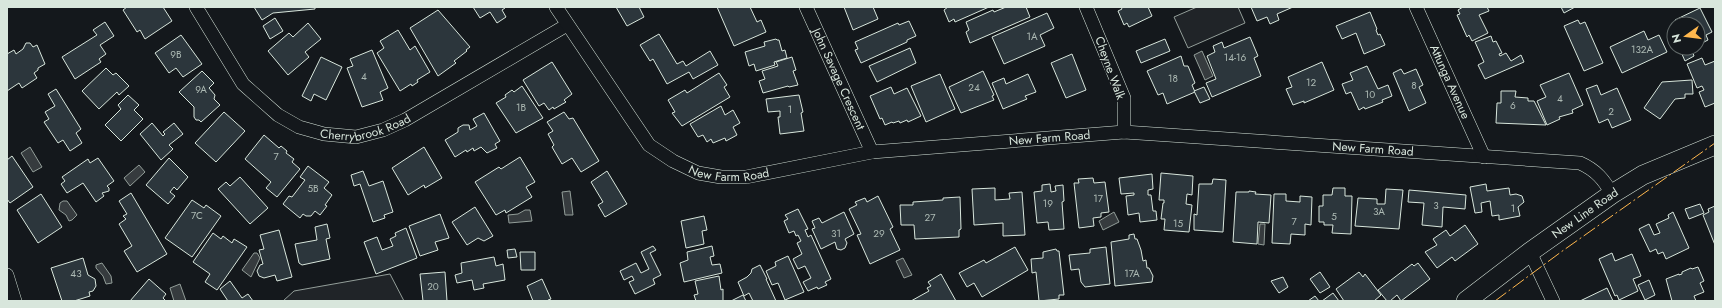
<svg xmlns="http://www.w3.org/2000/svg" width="1722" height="308" font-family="Jost,sans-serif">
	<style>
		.green { fill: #202428; stroke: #939e99 }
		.water { fill: #363b3e; stroke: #939e99 }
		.building { fill: #2c363c; stroke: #d8e6dc }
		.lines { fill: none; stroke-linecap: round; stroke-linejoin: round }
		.street-casing { stroke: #d8e6dc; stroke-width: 14 }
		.secondary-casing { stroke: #d8e6dc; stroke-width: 20 }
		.street { stroke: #14181c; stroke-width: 13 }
		.secondary { stroke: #14181c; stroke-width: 19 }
		.power { stroke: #ffb74d; stroke-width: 1; stroke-dasharray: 14 3 2 3; stroke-linecap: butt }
		.labels { text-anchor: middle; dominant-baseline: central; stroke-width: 3; stroke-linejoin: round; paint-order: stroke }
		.number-label { font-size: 10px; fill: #adbab4 }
		.street-label { font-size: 12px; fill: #d8e6dc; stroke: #14181c }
	</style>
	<rect width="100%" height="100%" fill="#14181c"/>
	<g class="green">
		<polygon points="1197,7 1238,7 1245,23 1188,48 1174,17"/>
		<polygon points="390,274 404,301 283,301 294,291"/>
	</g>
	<g class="water">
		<polygon points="1202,51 1213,76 1205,80 1194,55"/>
		<polygon points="30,147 42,167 33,172 21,153"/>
		<polygon points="139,165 145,172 130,186 124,178"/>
		<polygon points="570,191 573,215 565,215 562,192"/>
		<polygon points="63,201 67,201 77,215 72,220 69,221 66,215 59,210 60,203"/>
		<polygon points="525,210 530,210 532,221 509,223 508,215 518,214"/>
		<polygon points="1114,212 1119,222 1103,230 1099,221"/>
		<polygon points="1260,224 1265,224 1264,245 1258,244"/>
		<polygon points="254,253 257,253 260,258 251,277 242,270"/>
		<polygon points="903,258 912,275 904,278 896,261"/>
		<polygon points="102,263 111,276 112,283 106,284 103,276 96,268 96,265"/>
		<polygon points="180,284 186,301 174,301 170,288"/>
	</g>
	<g class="building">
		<polygon points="127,7 163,7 172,21 145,39 140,30 137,32 123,10"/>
		<polygon points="254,7 315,7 315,9 273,13 262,20"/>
		<polygon points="473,7 504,7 505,8 502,10 506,17 497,23 490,12 480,18"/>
		<polygon points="616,7 639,7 644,17 627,26"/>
		<polygon points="717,7 750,7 757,22 761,20 766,32 734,46"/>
		<polygon points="844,7 873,7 878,19 853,30"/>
		<polygon points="948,7 989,7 955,22 954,19 949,22 944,10"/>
		<polygon points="1006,7 1026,7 1030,17 970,43 966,32 969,30 966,22 993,10 994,12"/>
		<polygon points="1121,7 1148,7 1152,16 1129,27 1127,23 1124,25 1118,11 1122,9"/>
		<polygon points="1251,7 1293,7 1277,14 1279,20 1270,24 1267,17 1257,21"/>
		<polygon points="1463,7 1487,7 1489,11 1479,15 1488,33 1472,41 1469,35 1467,37 1457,15 1460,14 1458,10"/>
		<polygon points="1561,7 1575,7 1564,13"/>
		<polygon points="1700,8 1712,32 1706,35 1708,40 1698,45 1698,24 1677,24 1675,20"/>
		<polygon points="438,10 470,47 466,50 467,51 454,61 456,63 438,76 410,28"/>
		<polygon points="1370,12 1377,29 1376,30 1378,35 1380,34 1385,45 1364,54 1356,33 1342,39 1336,26"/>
		<polygon points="1047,13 1054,28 1040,35 1045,46 1004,64 992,37"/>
		<polygon points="275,18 283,31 270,39 263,26"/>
		<polygon points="1578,20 1580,24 1585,22 1603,63 1584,71 1564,26"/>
		<polygon points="909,21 916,36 907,40 907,42 861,63 855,50 858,49 855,42 898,23 899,25"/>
		<polygon points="105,22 114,36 100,45 106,54 99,59 101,62 75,79 62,57 97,35 93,30"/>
		<polygon points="308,23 321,39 305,52 309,57 288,75 268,51 289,33 293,37"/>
		<polygon points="398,30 410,50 415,46 430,72 417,80 418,82 412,86 411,84 400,91 377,53 384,48 380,41"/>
		<polygon points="1644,31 1648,40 1659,35 1667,52 1622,73 1610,47"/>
		<polygon points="659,34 677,64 683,61 686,66 710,51 718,65 693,79 689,72 667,84 653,59 650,61 640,45"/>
		<polygon points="181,35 202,64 183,77 176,68 169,73 155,53"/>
		<polygon points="1491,36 1493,42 1496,41 1502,53 1499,54 1500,56 1506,53 1511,61 1521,55 1524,62 1485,79 1478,65 1484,62 1475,42"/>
		<polygon points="1250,37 1258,56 1254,58 1261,76 1212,97 1206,83 1216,79 1207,56 1215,52 1213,46 1222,42 1224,48"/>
		<polygon points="776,39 777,40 779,40 782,51 785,50 787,58 774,62 775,65 756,71 754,64 749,66 745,52 765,46 764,42"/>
		<polygon points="1165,39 1170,51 1141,63 1136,51"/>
		<polygon points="26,43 30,43 33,47 37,45 45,64 38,68 38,70 34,73 37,78 22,88 19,83 7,91 7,54 14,50 16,54 23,49"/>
		<polygon points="910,48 916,63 877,82 869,66"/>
		<polygon points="1691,48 1694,56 1685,61 1681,52"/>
		<polygon points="372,50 388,88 380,92 383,100 362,107 347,68 353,66 350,59"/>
		<polygon points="1072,54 1086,90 1066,98 1051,63"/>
		<polygon points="1181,56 1184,66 1188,66 1195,83 1192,85 1195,92 1167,104 1163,93 1158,95 1147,71"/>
		<polygon points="321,57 342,67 326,100 314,94 311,101 302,96"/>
		<polygon points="792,57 796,70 793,71 798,85 789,87 788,86 763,93 759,81 765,79 762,71 778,66 776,62"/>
		<polygon points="1702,58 1705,65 1715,61 1715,103 1705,107 1699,92 1704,90 1702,86 1697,88 1687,64"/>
		<polygon points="552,62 572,94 564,100 566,102 554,109 553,107 549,110 544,103 539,106 523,80"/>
		<polygon points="1322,62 1334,90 1304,103 1304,101 1293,105 1286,89 1292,87 1288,77"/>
		<polygon points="1367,66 1378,89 1388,85 1392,96 1382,100 1383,102 1365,109 1364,107 1359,110 1351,92 1346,94 1342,84 1353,80 1350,73"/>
		<polygon points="106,68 113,75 116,73 129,86 119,95 117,92 99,109 82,91"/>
		<polygon points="1401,69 1404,74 1416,69 1423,85 1419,87 1426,103 1409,111 1393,73"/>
		<polygon points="202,71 214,83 209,88 215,95 214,99 220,105 201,122 199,120 196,120 194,117 194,107 179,92"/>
		<polygon points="983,71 994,95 992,96 994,100 961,113 949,87"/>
		<polygon points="719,73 727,85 724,87 730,97 682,126 672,113 675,112 668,100 685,90 687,93"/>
		<polygon points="1569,73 1583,105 1572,110 1573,113 1559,117 1560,119 1547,125 1537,101 1546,97 1540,85"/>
		<polygon points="940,74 955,109 926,122 911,86"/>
		<polygon points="1028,74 1036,92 1025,96 1027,99 1003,109 992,83 1004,78 1006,84"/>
		<polygon points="1692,80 1693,94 1685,94 1685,98 1675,99 1660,119 1644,108 1662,82"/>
		<polygon points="1597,85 1601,95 1617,88 1631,120 1612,128 1608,119 1599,123 1586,89"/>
		<polygon points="522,86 543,118 516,133 496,103 506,97 505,95 512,90 514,92"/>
		<polygon points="891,87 894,94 907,88 921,116 908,122 907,120 900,123 899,121 893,123 892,122 885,125 882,118 880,119 870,96"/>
		<polygon points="1204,87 1210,99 1200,103 1194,91"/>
		<polygon points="56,89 81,129 76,133 82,143 70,151 63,140 58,143 44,122 49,119 45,112 55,106 48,94"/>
		<polygon points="1501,91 1516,91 1515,97 1528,98 1528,101 1534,101 1546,125 1496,123 1497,103 1501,103"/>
		<polygon points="128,95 139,105 134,110 143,119 121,141 105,125 121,109 118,105"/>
		<polygon points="799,95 803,112 801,113 804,131 780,134 778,117 780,117 780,111 768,112 766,99"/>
		<polygon points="721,106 725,115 733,110 740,123 733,127 737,135 726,141 725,138 713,143 711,139 707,142 703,135 698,137 690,124"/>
		<polygon points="224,112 245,131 216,162 195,143"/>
		<polygon points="564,112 569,119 573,118 599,161 581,172 572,158 562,164 552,147 554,145 548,134 553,131 547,122"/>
		<polygon points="484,113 500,141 495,144 497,148 487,153 481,147 474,151 473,148 467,152 466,150 455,157 445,140 458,132 458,128 463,125 469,125 470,130 477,126 473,119"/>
		<polygon points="152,123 163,136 165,134 163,132 174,123 183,134 169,145 173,149 161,160 140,134"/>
		<polygon points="264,135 279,148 281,146 287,151 286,153 294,159 292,162 300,169 277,197 266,188 271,182 245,159"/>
		<polygon points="424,147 442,178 425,188 424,185 408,195 392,168"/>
		<polygon points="12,156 33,187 10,203 7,199 7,160"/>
		<polygon points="520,157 535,182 526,187 532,197 506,213 505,210 496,215 475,182 499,167 501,169"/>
		<polygon points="98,158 114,181 107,186 109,188 109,191 102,193 104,196 96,202 83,183 67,193 61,184 65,181 62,177 88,159 90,163"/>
		<polygon points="169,158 188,177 177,190 174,187 170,192 175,196 168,204 146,185"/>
		<polygon points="308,166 329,182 324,188 332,195 325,205 327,206 320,215 315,211 311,216 306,216 303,214 300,218 283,204 289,196 292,197 305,180 300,177"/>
		<polygon points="363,171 369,186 383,181 393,212 384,215 385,218 373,222 360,184 354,186 351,175"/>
		<polygon points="607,171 627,204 605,217 598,205 603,202 591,182"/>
		<polygon points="1161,173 1193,176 1192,195 1187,194 1186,204 1192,205 1189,232 1164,230 1165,219 1161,219 1163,203 1164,203 1164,200 1159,200"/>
		<polygon points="1152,174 1153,189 1148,190 1148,195 1151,195 1153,211 1156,211 1157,220 1140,222 1139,213 1128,215 1126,196 1134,195 1134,193 1121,194 1119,178"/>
		<polygon points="240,177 268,208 250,224 218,189 226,182 230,186"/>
		<polygon points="1093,178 1094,183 1105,182 1109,212 1101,213 1101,217 1093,218 1094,226 1079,228 1074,183 1079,183 1078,179"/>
		<polygon points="1213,179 1226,180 1223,232 1194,230 1194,214 1197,215 1199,184 1212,184"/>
		<polygon points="1050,184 1051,192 1056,191 1055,186 1063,185 1064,201 1062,202 1064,229 1049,230 1048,222 1037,223 1034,192 1042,191 1042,185"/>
		<polygon points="1486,184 1487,191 1509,188 1510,195 1516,194 1522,196 1524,202 1518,207 1520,216 1499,220 1499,215 1492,216 1490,201 1481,203 1482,212 1475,213 1470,187"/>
		<polygon points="995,188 995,200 1010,199 1009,193 1022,192 1025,235 1003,236 1003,223 974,225 972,189"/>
		<polygon points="1333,188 1345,188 1345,196 1352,196 1351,234 1332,233 1333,225 1324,225 1324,222 1319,222 1319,206 1323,206 1323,195 1332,195"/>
		<polygon points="1386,189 1403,190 1399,229 1355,226 1358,198 1377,199 1377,204 1385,204"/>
		<polygon points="1409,190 1466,195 1465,209 1443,207 1442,227 1422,225 1424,203 1408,202"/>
		<polygon points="1249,191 1256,192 1255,194 1271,195 1269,223 1258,222 1257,244 1233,242 1236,192 1249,192"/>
		<polygon points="131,193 167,254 137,272 124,251 132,246 119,224 126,219 123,216 127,214 119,201"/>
		<polygon points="41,194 62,227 38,243 17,210"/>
		<polygon points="1274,194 1286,194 1286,201 1300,202 1300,196 1312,197 1311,225 1305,224 1305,235 1291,234 1290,244 1272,243"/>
		<polygon points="878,196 893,227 890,229 900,250 870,264 857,235 861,234 849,209 857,205 855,202 865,198 867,202"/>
		<polygon points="960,197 961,229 959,230 959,237 915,239 914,225 901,225 900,205 913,205 913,202 943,200 943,198"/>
		<polygon points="192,200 204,208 206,205 221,216 192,257 165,238"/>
		<polygon points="1700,204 1704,213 1689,219 1685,209"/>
		<polygon points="1715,206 1715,245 1703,215 1709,212 1708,209"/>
		<polygon points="475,207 493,236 484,241 478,238 467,245 452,222"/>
		<polygon points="798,209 808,229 805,230 808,237 811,235 831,279 825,282 827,285 818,289 817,287 808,291 803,282 811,278 805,266 798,269 793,259 802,254 797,243 801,241 798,235 796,236 794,231 789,233 784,221 788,219 785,215"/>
		<polygon points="844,212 854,234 845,239 847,243 845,248 841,250 837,249 835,242 821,249 812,229 815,228 812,221 819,218 822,223"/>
		<polygon points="1673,212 1689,248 1666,259 1663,252 1658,254 1656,249 1650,252 1639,229 1649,224 1654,235 1660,233 1656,224 1669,218 1668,215"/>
		<polygon points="440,214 449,238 435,242 438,250 420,256 409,226"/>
		<polygon points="704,216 707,230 702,231 704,244 686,248 681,221"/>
		<polygon points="327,224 330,238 326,239 330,259 302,265 299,263 295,244 317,240 315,227"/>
		<polygon points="1465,225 1478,244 1455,261 1452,257 1437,268 1425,252 1437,245 1433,239 1446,230 1450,236"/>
		<polygon points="406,228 417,258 376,274 364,242 377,237 382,250 393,246 390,239 396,236 395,233"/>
		<polygon points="279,230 292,277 277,281 275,275 264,278 259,276 257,271 260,265 263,264 259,250 264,249 260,235"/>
		<polygon points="213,233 221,239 223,236 232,243 234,239 247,247 217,290 205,282 210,274 193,262"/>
		<polygon points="1134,234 1135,239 1137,239 1141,250 1143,261 1146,260 1147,268 1149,268 1153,276 1152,282 1115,286 1111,242 1129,239 1129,235"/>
		<polygon points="653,246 656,250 650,253 661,275 653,279 655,284 635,294 629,282 634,280 632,276 624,280 620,271 636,263 641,273 649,269 641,252"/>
		<polygon points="712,246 714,256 710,257 712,265 720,264 722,273 684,282 680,263 688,260 687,252"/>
		<polygon points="1015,247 1028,270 982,297 974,283 967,287 959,273 984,260 986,263"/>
		<polygon points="1106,247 1110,284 1085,287 1081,282 1079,269 1071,270 1069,255 1090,253 1090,249"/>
		<polygon points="515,249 517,257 508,258 507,250"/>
		<polygon points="1056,249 1057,251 1059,251 1064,295 1059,295 1059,299 1039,301 1036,272 1032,273 1031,259 1043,258 1043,252"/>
		<polygon points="520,252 535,252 535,270 521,270"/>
		<polygon points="1612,253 1615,261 1632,254 1641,276 1633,279 1638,291 1619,300 1617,295 1615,296 1599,259"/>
		<polygon points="788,256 804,292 785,300 778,283 772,285 766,271 776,266 775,262"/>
		<polygon points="494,257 496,266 503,264 505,280 483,284 484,288 474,290 472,280 457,283 455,275 462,273 461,263"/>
		<polygon points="83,258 88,275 95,279 96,286 93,291 89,292 90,296 74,301 62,301 51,268"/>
		<polygon points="1418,263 1430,279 1401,301 1397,295 1390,301 1387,301 1378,290 1412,264 1414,266"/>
		<polygon points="760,265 767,279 766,279 776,301 753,301 749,293 744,296 738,282 747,277 751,273 752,269"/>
		<polygon points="1698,267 1704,281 1700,283 1704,292 1694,296 1696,301 1672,301 1666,279 1679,274 1679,275 1682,274 1682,272 1691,268 1692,269"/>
		<polygon points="445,272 447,301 423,301 420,274"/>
		<polygon points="1320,272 1330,287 1320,293 1310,279"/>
		<polygon points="1359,272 1363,277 1365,274 1381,295 1374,301 1344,301 1336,289"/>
		<polygon points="941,274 956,301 911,301 929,291 927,288 931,286 928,282"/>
		<polygon points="719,276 721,290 723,289 723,301 696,301 694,295 698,294 695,281"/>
		<polygon points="1283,277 1288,287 1279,293 1271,281"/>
		<polygon points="149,279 166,294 163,298 166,301 130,301"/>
		<polygon points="542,279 551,299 548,300 549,301 533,301 527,286"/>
		<polygon points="1649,280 1655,295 1645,300 1638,285"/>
		<polygon points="230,281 242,298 248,294 253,301 228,301 220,289"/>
		<polygon points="1607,288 1613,301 1580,301"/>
		<polygon points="1333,293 1339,301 1322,301"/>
		<polygon points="743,295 746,301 731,301"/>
		<polygon points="1315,296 1319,301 1308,301"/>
	</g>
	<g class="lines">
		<g class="street-casing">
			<g id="street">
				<path id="s1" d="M196,7L243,84L278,115L299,127L324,134L356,137L383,130L405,120L567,25"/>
				<path id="s2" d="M556,7L649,145L673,161L698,173L721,177H746L872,152L1124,132L1580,163C1596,170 1604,180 1612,194"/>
				<path id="s3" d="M806,7L872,152"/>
				<polyline points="1086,7 1124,98 1124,132"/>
				<path id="s4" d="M1416,7L1484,157"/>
				<polyline points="1530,252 1553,301"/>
				<polyline points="7,275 15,301"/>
			</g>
		</g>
		<g class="secondary-casing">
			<g id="secondary">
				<path id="s5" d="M1466,301L1530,252L1612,194L1643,175L1715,145"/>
			</g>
		</g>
		<use href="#street" class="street"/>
		<use href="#secondary" class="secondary"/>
		<polyline class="power" points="1495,301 1561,252 1715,143"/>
	</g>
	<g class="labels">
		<g class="number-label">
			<text x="1032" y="36">1A</text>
			<text x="1642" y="49">132A</text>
			<text x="176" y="54">9B</text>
			<text x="1235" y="57">14-16</text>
			<text x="364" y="76">4</text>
			<text x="1173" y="78">18</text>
			<text x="1311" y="82">12</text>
			<text x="1414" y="85">8</text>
			<text x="974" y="87">24</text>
			<text x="201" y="89">9A</text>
			<text x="1370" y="94">10</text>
			<text x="1560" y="98">4</text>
			<text x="1513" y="105">6</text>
			<text x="521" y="107">1B</text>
			<text x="790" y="109">1</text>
			<text x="1611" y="111">2</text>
			<text x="276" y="156">7</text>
			<text x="313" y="188">5B</text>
			<text x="1098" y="198">17</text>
			<text x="1048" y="203">19</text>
			<text x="1436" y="205">3</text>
			<text x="1513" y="208">1</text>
			<text x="1379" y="211">3A</text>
			<text x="197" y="215">7C</text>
			<text x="1334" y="216">5</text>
			<text x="930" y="217">27</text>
			<text x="1294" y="221">7</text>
			<text x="1178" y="223">15</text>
			<text x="836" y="233">31</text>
			<text x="879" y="233">29</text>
			<text x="76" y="273">43</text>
			<text x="1132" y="273">17A</text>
			<text x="433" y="286">20</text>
		</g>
		<g class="street-label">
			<text transform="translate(1110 68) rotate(70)">Cheyne Walk</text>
			<text stroke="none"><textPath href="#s3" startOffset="79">John Savage Crescent</textPath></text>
			<text stroke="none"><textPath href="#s4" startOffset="82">Attunga Avenue</textPath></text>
			<text stroke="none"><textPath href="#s1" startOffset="230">Cherrybrook Road</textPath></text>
			<text stroke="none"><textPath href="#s2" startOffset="578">New Farm Road</textPath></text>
			<text stroke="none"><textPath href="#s2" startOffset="902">New Farm Road</textPath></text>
			<text stroke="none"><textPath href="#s2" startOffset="254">New Farm Road</textPath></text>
			<text stroke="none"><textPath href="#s5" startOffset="148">New Line Road</textPath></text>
		</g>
	</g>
	<rect width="1722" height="308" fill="none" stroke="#d8e6dc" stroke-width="16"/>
	<g transform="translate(1686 36) rotate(256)"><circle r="19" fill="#14181c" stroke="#626a69"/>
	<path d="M0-3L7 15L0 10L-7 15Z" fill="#ffb74d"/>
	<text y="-6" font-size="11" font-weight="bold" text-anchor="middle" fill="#d8e6dc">N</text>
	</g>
</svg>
